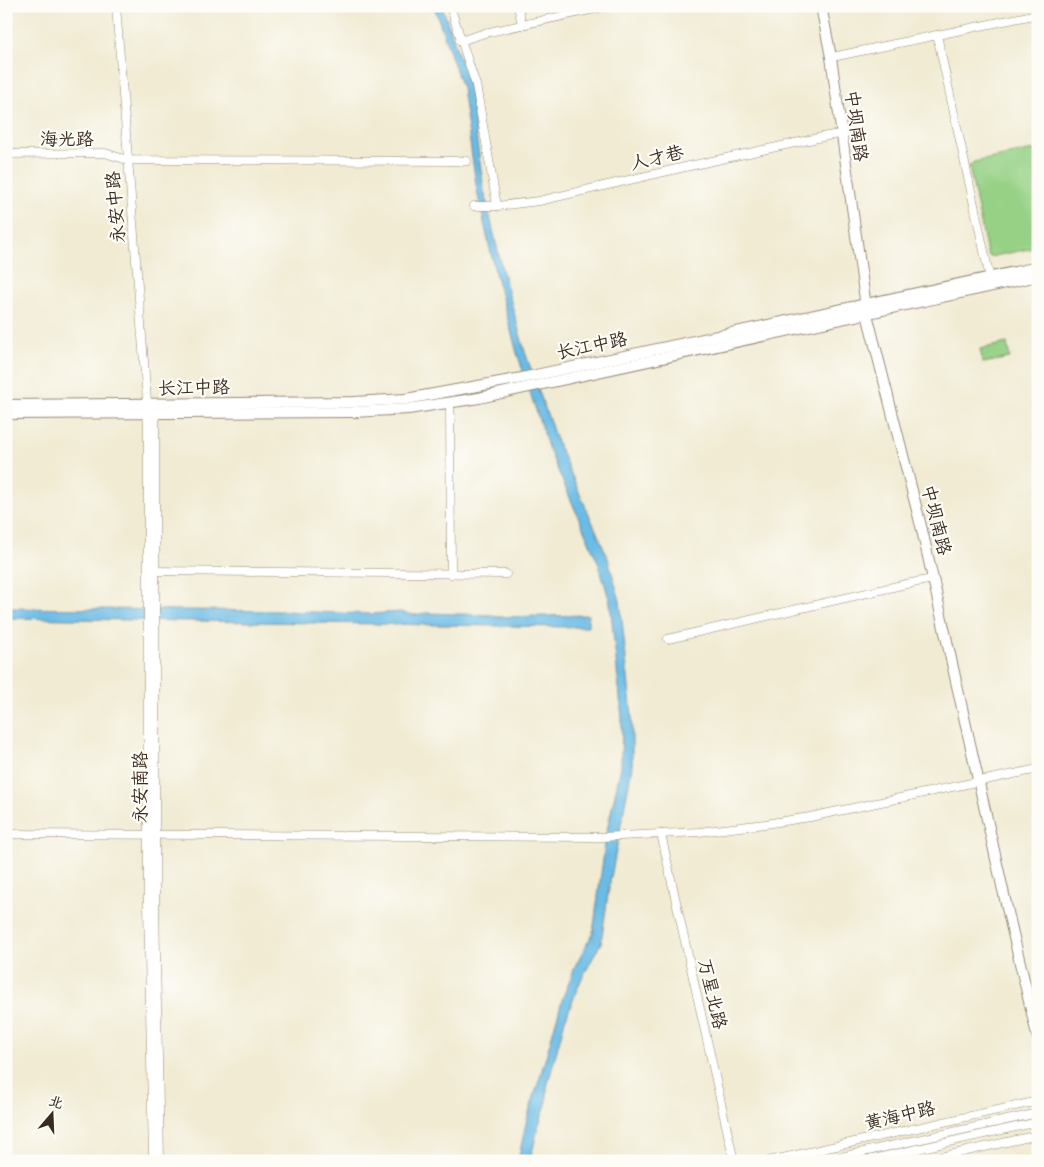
<svg xmlns="http://www.w3.org/2000/svg" width="1044" height="1167" font-family="'Balsamiq Sans','LXGW WenKai TC',sans-serif">
	<style>
		.green { fill: #96d186; stroke: #687e52 }
		.water { fill: #6abbe5; stroke: #527282 }
		.lines { fill: none; stroke-linecap: round; stroke-linejoin: round }
		.minor-casing { stroke: #968a78; stroke-width: 9 }
		.major-casing { stroke: #968a78; stroke-width: 12 }
		.minor { stroke: #fff; stroke-width: 8 }
		.major { stroke: #fff; stroke-width: 10 }
		.labels { text-anchor: middle; dominant-baseline: central; stroke-width: 4.5; stroke-linejoin: round; paint-order: stroke }
		.street-label { font-size: 18px; fill: #3b2a1e; stroke: #fdfcf7 }
	</style>
	<rect width="100%" height="100%" fill="#fdfcf7"/>
	<filter id="ink" filterUnits="userSpaceOnUse"><feTurbulence type="fractalNoise" baseFrequency=".02" numOctaves="2"/><feDisplacementMap in="SourceGraphic" scale="10" xChannelSelector="R" yChannelSelector="G"/><feConvolveMatrix kernelMatrix="1 2 1 2 8 2 1 2 1" color-interpolation-filters="sRGB"/></filter>
	<filter id="wash" filterUnits="userSpaceOnUse"><feTurbulence type="fractalNoise" baseFrequency=".0096" numOctaves="4" result="noise"/><feDisplacementMap in="SourceGraphic" scale="20" xChannelSelector="R" yChannelSelector="G"/><feGaussianBlur stdDeviation="1.12" result="paint"/><feColorMatrix in="noise" values="0 0 0 0 0 0 0 0 0 0 0 0 0 0 0 0 0 1.4 0 .05"/><feComposite in="paint" operator="in"/></filter>
	<g filter="url(#wash)">
		<rect width="100%" height="100%" fill="#f1ebd3"/>
		<g class="green">
			<polygon points="1038,149 1038,247 990,257 987,253 969,166 974,162"/>
			<polygon points="1007,343 1010,358 983,363 980,349"/>
		</g>
		<g class="water">
			<polygon points="434,6 442,6 469,86 484,191 503,273 525,352 557,442 607,555 620,601 632,716 632,767 609,888 601,943 581,980 565,1020 547,1087 547,1101 538,1128 530,1161 518,1161 526,1123 543,1067 563,997 576,964 593,933 607,830 621,767 622,718 610,602 598,562 549,450 517,353 496,276 477,191 462,88"/>
			<polygon points="6,608 282,611 371,614 400,612 414,615 426,613 492,615 497,617 588,615 588,627 564,627 6,618"/>
		</g>
	</g>
	<g filter="url(#ink)">
		<g class="lines">
			<g class="minor-casing">
				<g id="minor">
					<polyline points="116,6 148,413 148,903 153,1161"/>
					<polyline points="450,6 476,85 497,206"/>
					<polyline points="518,6 522,25"/>
					<polyline points="937,35 991,283"/>
					<polyline points="460,41 485,33 608,6"/>
					<polyline points="837,56 1038,14"/>
					<polyline points="6,154 105,153 127,160 467,161"/>
					<polyline points="474,206 497,206 539,201 685,167 827,136 847,133"/>
					<polyline points="450,403 451,574"/>
					<polyline points="155,413 155,903 160,1161"/>
					<polyline points="150,571 506,574"/>
					<polyline points="668,639 906,584 933,579"/>
					<polyline points="6,834 601,837 699,832 765,824 810,817 1038,769"/>
					<polyline points="661,834 734,1161"/>
					<polyline points="769,1161 1038,1101"/>
					<polyline points="823,1161 1038,1113"/>
					<polyline points="864,1161 1038,1122"/>
					<polyline points="923,1161 1038,1135"/>
				</g>
			</g>
			<g class="major-casing">
				<g id="major">
					<polyline points="821,6 831,57 867,314 922,530 1007,908 1038,1039"/>
					<polyline points="6,405 354,402 406,399 522,378 1038,267"/>
					<polyline points="6,414 354,412 408,409 479,398 1038,276"/>
				</g>
			</g>
			<use href="#minor" class="minor"/>
			<use href="#major" class="major"/>
		</g>
	</g>
	<g class="labels">
		<g class="street-label">
			<text transform="translate(856 126) rotate(82)">中坝南路</text>
			<text x="67" y="139">海光路</text>
			<text transform="translate(657 158) rotate(-13)">人才巷</text>
			<text transform="translate(116 207) rotate(-95)">永安中路</text>
			<text transform="translate(592 346) rotate(-12)">长江中路</text>
			<text transform="translate(194 388) rotate(-1)">长江中路</text>
			<text transform="translate(936 520) rotate(76)">中坝南路</text>
			<text transform="translate(140 787) rotate(-90)">永安南路</text>
			<text transform="translate(712 994) rotate(77)">万星北路</text>
			<text transform="translate(900 1116) rotate(-13)">黄海中路</text>
		</g>
	</g>
	<rect width="1044" height="1167" fill="none" stroke="#fdfcf7" stroke-width="25"/>
	<g transform="translate(52 1114) rotate(19)" stroke="#fdfcf7" stroke-width="4" paint-order="stroke">
	<path d="M0-4L9 19L0 12L-9 19Z" fill="#3b2a1e"/>
	<text y="-8" font-size="14" font-weight="bold" text-anchor="middle" fill="#3b2a1e">北</text>
	</g>
</svg>
